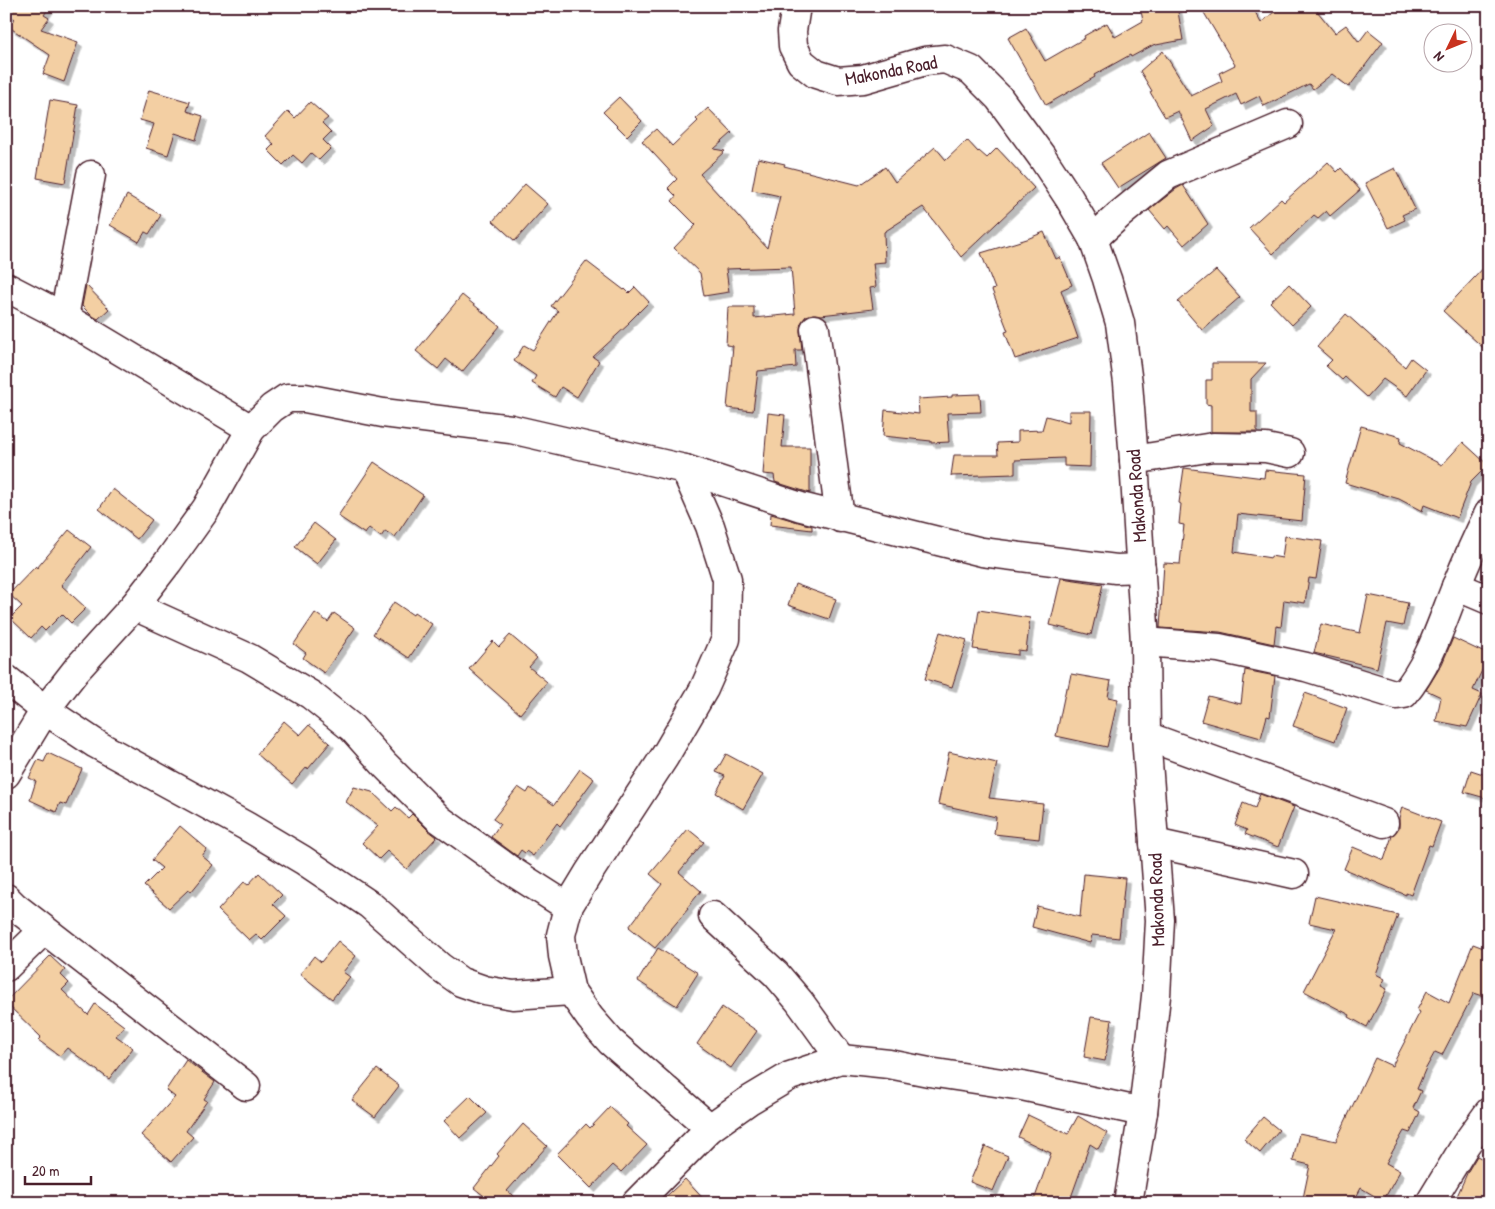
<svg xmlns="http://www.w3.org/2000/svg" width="1495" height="1209" font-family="'Patrick Hand',sans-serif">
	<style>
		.building { fill: #f3cfa3; stroke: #4a1f2b; filter: url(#shadow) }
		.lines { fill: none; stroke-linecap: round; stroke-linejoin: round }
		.minor-casing { stroke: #4a1f2b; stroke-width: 31 }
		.minor { stroke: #fff; stroke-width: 28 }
		.labels { text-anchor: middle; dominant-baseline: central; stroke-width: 4.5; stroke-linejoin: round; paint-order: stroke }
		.street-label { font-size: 19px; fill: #4a1f2b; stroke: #fff }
	</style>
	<defs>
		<filter id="shadow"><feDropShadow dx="4.5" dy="4.5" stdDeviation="0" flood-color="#0004"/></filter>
	</defs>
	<rect width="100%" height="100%" fill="#fff"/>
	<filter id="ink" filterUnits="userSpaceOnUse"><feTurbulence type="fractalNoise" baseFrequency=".02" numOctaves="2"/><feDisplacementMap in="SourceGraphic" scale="10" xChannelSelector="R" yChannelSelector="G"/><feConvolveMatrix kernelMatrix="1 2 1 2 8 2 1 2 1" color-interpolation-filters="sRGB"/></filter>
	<g filter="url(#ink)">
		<g class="building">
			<polygon points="6,6 50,6 44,15 49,18 41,29 78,42 64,82 43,74 50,55 6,25 6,18 14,20 15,19 6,13"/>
			<polygon points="1140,6 1177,6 1183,40 1156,45 1155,44 1131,57 1130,55 1094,75 1095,77 1046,105 1008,38 1026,28 1045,61 1085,38 1084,36 1107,23 1115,37 1143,21"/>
			<polygon points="1200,6 1252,6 1261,23 1281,6 1313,6 1335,33 1346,25 1359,42 1368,30 1383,42 1349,87 1332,74 1313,89 1309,84 1264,106 1259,96 1241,105 1236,94 1206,109 1214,126 1192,141 1178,111 1165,117 1150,92 1152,91 1140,71 1163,51 1191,96 1222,81 1219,73 1235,65"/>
			<polygon points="149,90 190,102 187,111 203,116 196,140 175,133 168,155 146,148 154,124 140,120"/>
			<polygon points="619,97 642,121 627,136 603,112"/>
			<polygon points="50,100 78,105 65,183 37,178"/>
			<polygon points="310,102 328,118 322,123 331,132 323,140 331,148 319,160 311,153 302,163 293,155 283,165 268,150 274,144 265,136 288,111 295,118"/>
			<polygon points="708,108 732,133 714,149 725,151 700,174 767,248 780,196 752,190 758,158 785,164 784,166 859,185 885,167 895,182 935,147 946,160 967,140 978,152 979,151 987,158 997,148 1034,188 961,257 923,207 884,232 885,262 873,263 876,287 870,288 873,309 821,315 813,314 806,316 801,323 800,331 802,350 795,350 796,367 758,371 753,411 727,408 733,346 726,345 728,307 754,307 754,318 795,314 791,267 726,269 729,292 704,296 700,273 674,248 696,225 672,201 676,196 668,188 677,179 642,141 656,129 672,146 698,121 696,119"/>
			<polygon points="1149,132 1166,158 1118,188 1101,163"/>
			<polygon points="1328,162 1337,172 1341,168 1360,190 1330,216 1326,211 1318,218 1314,215 1273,254 1249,228 1281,199 1284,202"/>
			<polygon points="1395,168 1415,209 1402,215 1405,220 1388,228 1365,183"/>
			<polygon points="525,184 548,204 515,241 493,221"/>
			<polygon points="1183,185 1208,224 1184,245 1168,226 1165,229 1149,210 1176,189"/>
			<polygon points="127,195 161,215 149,234 145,232 139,242 110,225"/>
			<polygon points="1044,232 1056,259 1060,257 1072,285 1061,290 1078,338 1015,359 1005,332 1008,331 992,290 995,289 981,253 1027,239"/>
			<polygon points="586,261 624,290 625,289 629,293 635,287 649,302 628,323 629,324 593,357 599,361 577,397 561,387 555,397 532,383 536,376 514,361 524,345 533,350 558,311 551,306"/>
			<polygon points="1489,262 1489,353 1443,311"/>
			<polygon points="1216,270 1240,297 1202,330 1178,302"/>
			<polygon points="1289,284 1311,307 1292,325 1270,302"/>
			<polygon points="86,285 109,309 98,319 91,315 82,306"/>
			<polygon points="462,295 500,326 462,372 446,359 438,369 416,351"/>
			<polygon points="1346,314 1405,367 1411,358 1426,370 1407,396 1383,379 1367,397 1345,377 1342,380 1326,366 1332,360 1317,347"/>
			<polygon points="1212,363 1266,363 1251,379 1251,412 1257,412 1257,432 1211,432 1211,405 1206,404 1206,380 1212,380"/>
			<polygon points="980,394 981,412 947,413 949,442 931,443 931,441 883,436 885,410 919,414 918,399 952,397 952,395"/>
			<polygon points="1069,411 1091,411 1090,467 1064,466 1064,458 1015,460 1015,474 951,476 954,455 998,455 997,443 1018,442 1018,431 1042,430 1046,416 1069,422"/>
			<polygon points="768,413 785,415 782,447 810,447 810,493 775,482 774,475 763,474"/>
			<polygon points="1361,426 1401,437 1400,443 1442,465 1463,442 1488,465 1471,482 1457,518 1424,505 1422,511 1399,499 1345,483"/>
			<polygon points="374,462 423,495 395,537 385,531 381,537 369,528 365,534 338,516"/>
			<polygon points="1184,468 1264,478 1265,470 1306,474 1302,521 1238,514 1234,552 1271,558 1271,556 1282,558 1285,536 1322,541 1316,579 1309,578 1305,603 1284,600 1281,627 1276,626 1274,644 1220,632 1160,628 1164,563 1180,564 1184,525 1179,524 1181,504 1179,503"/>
			<polygon points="113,489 152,520 137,539 99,509"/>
			<polygon points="771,514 812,526 812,530 770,525"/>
			<polygon points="314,523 336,540 317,564 295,547"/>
			<polygon points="69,530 91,547 61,585 86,608 71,623 62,614 45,631 41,627 31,638 10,618 22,606 9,594 36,566 37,568"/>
			<polygon points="1061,578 1103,584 1091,635 1050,625"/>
			<polygon points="795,584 836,599 829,619 788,605"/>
			<polygon points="1368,595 1408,603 1403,626 1387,623 1377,668 1314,653 1321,624 1360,633"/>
			<polygon points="394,602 413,615 414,612 432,624 409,658 373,634"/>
			<polygon points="979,610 1030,618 1026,651 1018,650 1018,655 973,649"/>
			<polygon points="315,613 328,622 334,613 355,628 324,673 303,658 306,653 294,644"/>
			<polygon points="940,632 967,640 952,687 925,679"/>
			<polygon points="510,635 537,658 529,667 547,682 520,714 469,669 493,641 499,647"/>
			<polygon points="1453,638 1489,655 1473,690 1482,694 1467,727 1436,721 1441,697 1426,690 1442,664"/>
			<polygon points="1245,670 1275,676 1270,717 1267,716 1261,738 1201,721 1208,696 1241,704"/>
			<polygon points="1071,674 1111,681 1108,697 1118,699 1107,747 1056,736 1066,688 1068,688"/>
			<polygon points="1305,693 1347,708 1335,741 1293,726"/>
			<polygon points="284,721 300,735 309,725 330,743 308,769 307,767 292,784 257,754"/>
			<polygon points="949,752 997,763 989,798 1043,804 1039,839 994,834 996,817 938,804"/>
			<polygon points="48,753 82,769 66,805 60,803 56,812 30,800 36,781 29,778 38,760 44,762"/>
			<polygon points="726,754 763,774 743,809 716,793 725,776 716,772"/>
			<polygon points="580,769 594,779 560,826 557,823 533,856 526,851 525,853 521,850 517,856 491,837 500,824 493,819 518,787 527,793 530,788 554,805"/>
			<polygon points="1471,770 1489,776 1489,799 1464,792"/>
			<polygon points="354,787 372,792 392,811 396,807 408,818 412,814 428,830 437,837 407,869 387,851 379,859 362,843 378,826 346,802"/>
			<polygon points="1260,794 1294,807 1278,847 1245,834 1247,830 1235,825 1243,803 1255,808"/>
			<polygon points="1402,807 1441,822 1432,846 1429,845 1411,895 1406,893 1406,895 1344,869 1353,847 1384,860 1392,836 1399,828 1399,818"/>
			<polygon points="180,826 207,849 202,856 213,865 191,892 188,890 169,908 144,886 162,868 152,860"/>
			<polygon points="688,829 704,842 679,872 701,891 687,908 688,909 655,948 629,927 662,884 650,874"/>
			<polygon points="259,873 282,895 273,904 286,916 262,940 256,934 249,940 218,910 244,882 248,885"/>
			<polygon points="1084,874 1125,878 1119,938 1092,935 1090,943 1032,927 1037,906 1080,917"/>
			<polygon points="1315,896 1398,915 1376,974 1385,979 1381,986 1387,989 1367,1027 1349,1017 1350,1015 1304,991 1336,929 1309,923"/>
			<polygon points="338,941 356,956 343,972 350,977 332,999 300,974 314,956 321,962"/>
			<polygon points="1473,944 1489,950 1489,991 1485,990 1483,996 1474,993 1442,1055 1435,1052 1425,1070 1417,1089 1421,1091 1413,1108 1420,1112 1410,1133 1404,1131 1386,1163 1400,1171 1383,1201 1361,1188 1353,1203 1302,1203 1310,1165 1293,1161 1299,1133 1336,1141 1375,1058 1392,1066 1420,1012 1417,1010 1427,991 1449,1003"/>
			<polygon points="658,948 698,973 677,1006 638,981"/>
			<polygon points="50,956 65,970 61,975 69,983 62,990 88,1015 95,1004 124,1026 116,1036 133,1048 109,1079 67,1048 60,1056 38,1040 41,1037 6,1003 6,1001"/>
			<polygon points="722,1007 757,1031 731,1068 697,1044"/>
			<polygon points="1091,1017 1112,1020 1105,1061 1084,1057"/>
			<polygon points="186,1060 215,1082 204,1099 207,1101 186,1131 193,1137 171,1162 141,1135 175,1097 166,1090"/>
			<polygon points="377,1069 399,1086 375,1117 352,1100"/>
			<polygon points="470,1096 487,1113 460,1138 444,1121"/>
			<polygon points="610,1107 628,1124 626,1126 647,1145 621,1172 613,1165 591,1188 557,1154 586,1124 590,1128"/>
			<polygon points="1028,1115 1068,1134 1078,1116 1107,1133 1098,1149 1090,1144 1069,1203 1033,1203 1051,1153 1018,1137"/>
			<polygon points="1263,1117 1279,1130 1260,1153 1244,1139"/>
			<polygon points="523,1124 547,1146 507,1191 522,1203 493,1203 474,1188 499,1156 497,1154"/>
			<polygon points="985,1146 1008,1156 993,1191 970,1182"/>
			<polygon points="1477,1156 1489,1162 1489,1189 1483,1203 1454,1203 1468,1171"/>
			<polygon points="685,1179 707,1203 659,1203"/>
		</g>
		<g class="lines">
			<g class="minor-casing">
				<g id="minor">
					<polyline points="796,6 792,31 793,46 801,62 816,74 838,81 863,79 925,61 945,59 971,70 999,98 1042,157 1069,198 1093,239 1107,279 1120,323 1128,383 1134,460 1145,642 1146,736 1160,920 1156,996 1143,1112 1128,1203"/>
					<polyline points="1093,239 1119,215 1168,175 1288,124"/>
					<polyline points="6,287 64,317 251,429"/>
					<polyline points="64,317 91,175"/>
					<polyline points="815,329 840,518"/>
					<polyline points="1134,460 1213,447 1266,448 1290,453"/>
					<polyline points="685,469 710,526 727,579 726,639 704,689 665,756 588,874 568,907 561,935 563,956 571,991 590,1018 611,1042 710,1128"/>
					<polyline points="1456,586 1489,600"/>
					<polyline points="134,606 249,658 311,695 352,728 385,765 439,819 510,870 568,907"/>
					<path d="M1145,642L1219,648L1306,667L1397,695L1404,694C1430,663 1441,624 1456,587C1466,562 1477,537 1489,513"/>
					<polyline points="6,679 45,710 96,744 246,826 303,860 370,905 440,967 461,982 484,990 513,995 571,991"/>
					<polyline points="1146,736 1384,823"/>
					<polyline points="6,774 45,710 77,669 134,606 168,562 206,509 251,429 272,408 287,398 305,398 383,413 511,429 685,469 801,507 982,552 1116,569 1141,568"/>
					<polyline points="1154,843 1294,874"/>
					<polyline points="6,898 14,906 246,1086"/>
					<polyline points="713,916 776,974 799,1001 841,1059"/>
					<polyline points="6,967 44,930"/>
					<polyline points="636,1203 710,1128 748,1101 790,1076 841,1059 889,1064 929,1072 1022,1086 1143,1112"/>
					<polyline points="1430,1203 1466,1144 1489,1112"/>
				</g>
			</g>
			<use href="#minor" class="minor"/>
		</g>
	</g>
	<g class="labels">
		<g class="street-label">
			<text transform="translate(891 70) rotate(-11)">Makonda Road</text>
			<text transform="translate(1136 496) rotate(-94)">Makonda Road</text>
			<text transform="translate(1156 900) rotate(-92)">Makonda Road</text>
		</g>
	</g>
	<rect width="1495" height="1209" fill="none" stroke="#fff" stroke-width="25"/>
	<rect x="12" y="12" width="1470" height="1184" fill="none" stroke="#4a1f2b" stroke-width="2" filter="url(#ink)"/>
	<g transform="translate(1448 48) rotate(227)"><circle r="24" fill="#ffffff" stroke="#b7a5aa"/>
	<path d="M0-4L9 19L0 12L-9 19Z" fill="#c8321e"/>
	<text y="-8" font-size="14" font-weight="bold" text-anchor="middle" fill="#4a1f2b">N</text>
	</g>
	<path d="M25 1176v8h66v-8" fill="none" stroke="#4a1f2b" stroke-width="2.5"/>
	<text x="32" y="1176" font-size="15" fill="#4a1f2b" stroke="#ffffff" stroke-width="4" paint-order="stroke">20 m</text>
</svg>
